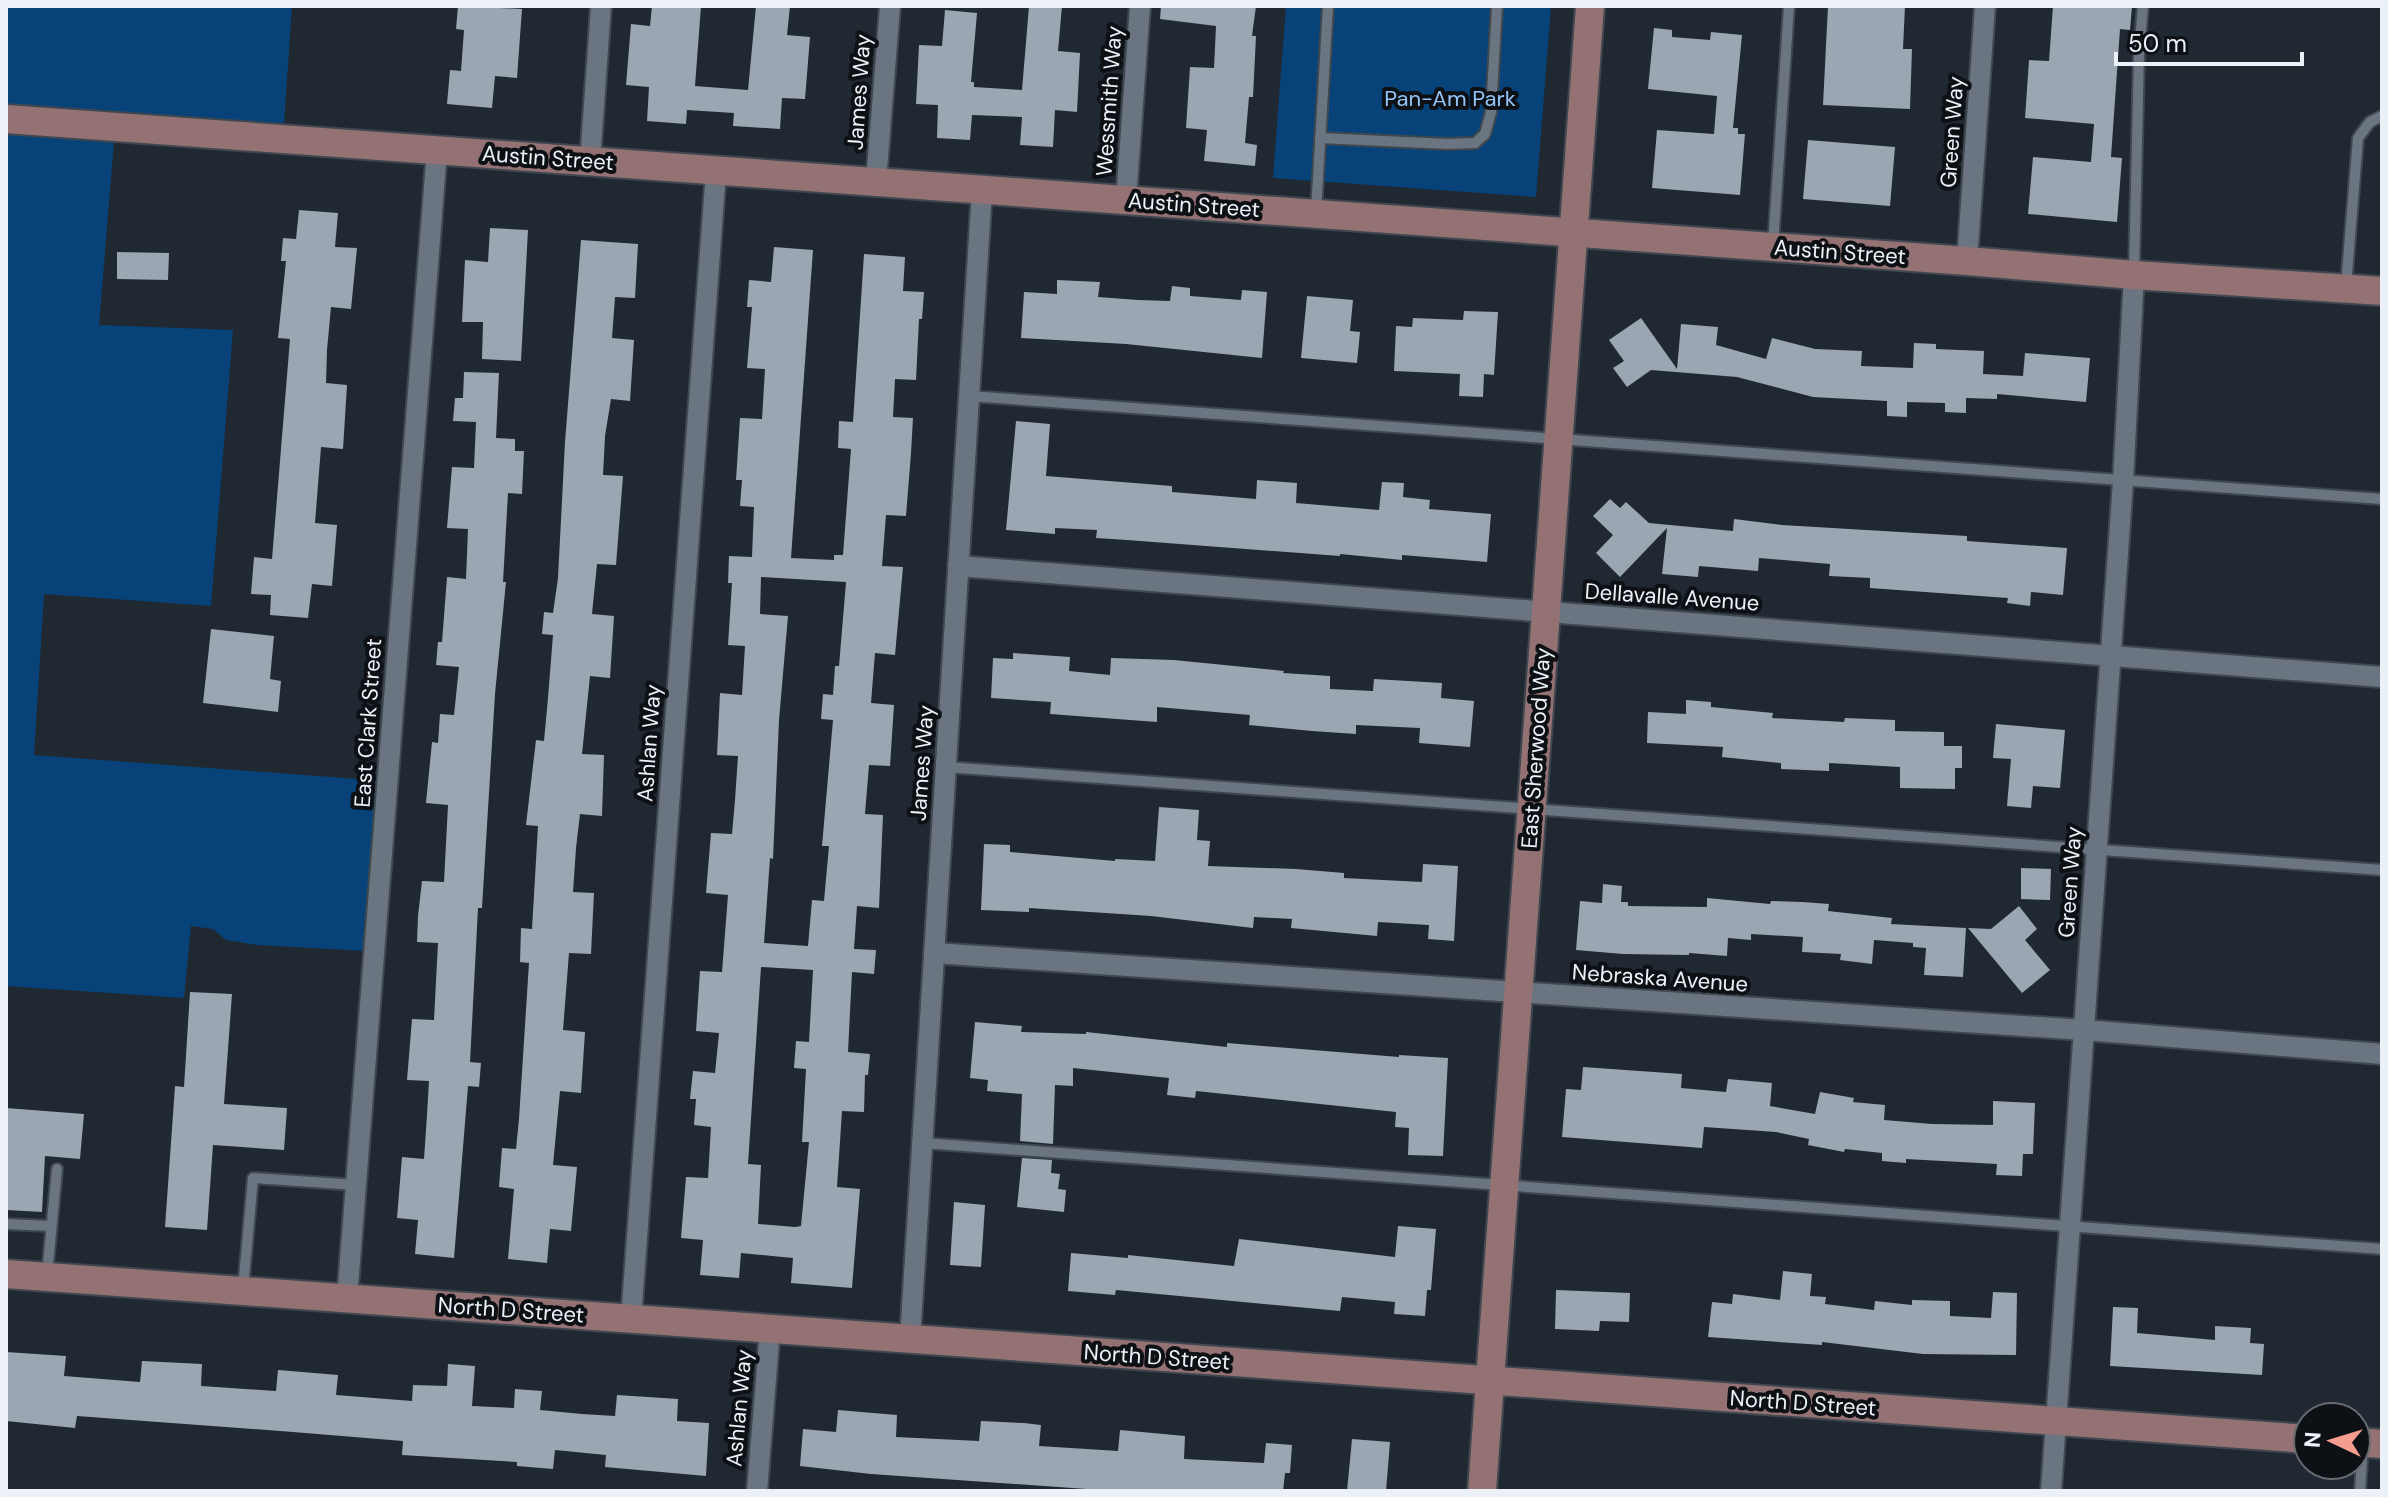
<svg xmlns="http://www.w3.org/2000/svg" width="2388" height="1497" font-family="'DM Sans',sans-serif">
	<style>
		.green { fill: #074379 }
		.building { fill: #9ba6b3; fill-rule: evenodd }
		.lines { fill: none; stroke-linecap: round; stroke-linejoin: round }
		.lane-casing { stroke: #3f474f; stroke-width: 14 }
		.street-casing { stroke: #3f474f; stroke-width: 24 }
		.secondary-casing { stroke: #3f474f; stroke-width: 32 }
		.lane { stroke: #6b7581; stroke-width: 10 }
		.street { stroke: #6b7581; stroke-width: 20 }
		.secondary { stroke: #947173; stroke-width: 28 }
		.labels { text-anchor: middle; dominant-baseline: central; stroke-width: 8; stroke-linejoin: round; paint-order: stroke }
		.street-label { font-size: 22px; fill: #ecf1f8; stroke: #0d1115 }
		.park-label { font-size: 22px; fill: #95c4f8; stroke: #0d1115 }
	</style>
	<rect width="100%" height="100%" fill="#202832"/>
	<g class="green">
		<polygon points="6,6 292,6 282,153 114,142 99,325 233,330 211,606 44,594 34,755 397,782 386,952 257,945 226,940 213,929 191,926 184,998 6,986"/>
		<polygon points="1286,6 1551,6 1536,197 1273,178"/>
	</g>
	<g class="building">
		<polygon points="458,6 522,9 517,78 495,76 492,108 447,104 450,70 461,71 464,30 456,29"/>
		<polygon points="652,6 701,6 695,86 748,90 756,6 790,6 787,35 810,37 805,99 782,98 780,129 733,126 734,113 687,110 686,124 647,121 649,87 626,85 631,24 650,26"/>
		<polygon points="1029,6 1062,6 1058,51 1080,53 1077,112 1055,110 1053,147 1020,145 1022,117 972,115 970,140 937,138 938,105 916,104 919,45 942,46 945,10 977,13 971,82 974,82 974,87 1022,90"/>
		<polygon points="1161,6 1256,6 1252,36 1256,36 1253,97 1249,97 1245,143 1257,145 1255,166 1204,161 1207,130 1186,128 1190,67 1214,68 1216,26 1160,19"/>
		<polygon points="1828,6 1905,6 1903,49 1912,49 1910,109 1823,105"/>
		<polygon points="2053,6 2132,6 2130,30 2120,29 2111,157 2122,158 2117,222 2028,214 2033,157 2091,162 2094,124 2025,118 2029,60 2049,61"/>
		<polygon points="1654,28 1672,30 1672,37 1710,40 1711,32 1742,35 1733,128 1738,128 1738,134 1745,134 1740,195 1652,188 1657,130 1714,134 1717,96 1648,89"/>
		<polygon points="1808,140 1895,147 1890,206 1803,199"/>
		<polygon points="299,210 338,213 335,247 357,248 351,309 331,307 327,350 326,383 347,385 343,449 321,447 315,523 337,525 332,586 312,584 308,618 270,615 271,595 251,594 254,557 272,559 290,339 278,338 286,261 281,261 283,238 296,239"/>
		<polygon points="490,228 528,230 521,361 482,359 483,322 462,322 465,260 488,262"/>
		<polygon points="581,240 638,244 635,298 615,297 612,338 634,340 630,401 611,399 605,436 603,475 623,476 616,565 597,564 592,614 614,616 610,678 590,676 582,754 604,755 602,816 580,814 576,848 573,892 594,893 591,954 569,953 563,1030 585,1032 581,1093 560,1091 553,1165 577,1167 571,1231 550,1229 547,1263 508,1259 514,1189 499,1187 502,1148 516,1149 519,1119 529,963 520,962 521,928 532,929 538,826 526,825 536,740 544,741 548,698 553,635 542,634 544,612 553,613 558,578 565,442"/>
		<path d="M774,247L813,250L791,558L834,560V555H843L851,449L838,448L839,421L853,422L864,254L905,257L903,291L924,292L922,319H919L916,380L895,379L893,417L913,418L911,453L906,516L886,515L882,566L903,567L895,655L875,653L871,703L894,705L890,766L869,765L865,814L883,815L879,908L857,906L854,949L876,950L874,974L852,972L848,1052L870,1054L868,1075H865L864,1112L842,1111L837,1187L860,1189L852,1288L791,1283L793,1258L741,1253L739,1278L700,1275L703,1240L681,1238L686,1177L708,1178L711,1127L694,1125L696,1099H690L693,1071L715,1073L719,1033L696,1031L700,971L722,972L728,895L706,893L711,833L732,834L735,800L738,756L717,755L720,693L742,695L745,646L728,645L732,583H728L729,556L752,557L754,507L740,506L742,480H736L740,418L762,419L765,369L747,368L752,307H747L749,280L771,282ZM761,577L846,582L839,666H835L833,695L823,694L821,719L833,720L822,846H829L824,901L812,900L808,946L764,943L770,858L773,859L779,720L788,616L760,614ZM761,967L813,970L809,1042L796,1041L794,1068L806,1069L802,1142H809L801,1226L795,1227L758,1224L761,1165L748,1164Z"/>
		<polygon points="117,252 169,253 168,280 117,279"/>
		<polygon points="1057,280 1100,282 1098,297 1138,300 1170,301 1172,286 1190,288 1190,296 1241,300 1242,290 1267,292 1262,358 1126,344 1021,338 1024,292 1057,294"/>
		<polygon points="1307,296 1353,300 1350,331 1360,332 1357,363 1301,358"/>
		<polygon points="1464,311 1498,312 1494,375 1484,374 1483,397 1459,396 1460,374 1394,371 1396,326 1412,327 1413,318 1463,320"/>
		<polygon points="1641,318 1677,369 1681,324 1718,327 1716,345 1766,359 1772,338 1815,349 1862,351 1861,366 1913,368 1914,343 1936,344 1936,349 1984,351 1983,374 2023,376 2025,353 2090,358 2086,402 1997,394 1997,399 1966,398 1966,413 1945,412 1945,403 1907,402 1907,417 1887,416 1887,401 1813,397 1737,377 1651,370 1627,387 1613,368 1624,361 1609,340"/>
		<polygon points="464,372 499,373 496,438 515,439 515,451 524,451 522,494 508,493 503,582 506,582 495,694 482,908 478,908 470,1062 481,1063 479,1087 468,1086 454,1258 415,1254 418,1220 397,1218 402,1157 424,1159 427,1115 429,1081 407,1080 412,1019 434,1020 438,943 417,942 418,916 422,881 444,882 448,805 426,803 432,742 438,743 440,714 454,715 459,667 436,665 438,642 442,642 447,577 466,579 468,529 447,528 452,467 474,468 476,422 453,421 455,398 463,398"/>
		<polygon points="1016,421 1050,424 1046,476 1172,486 1172,492 1256,499 1257,480 1297,483 1296,503 1379,510 1382,482 1404,483 1403,497 1430,500 1429,509 1491,514 1487,562 1402,555 1402,560 1340,554 1340,556 1127,540 1096,538 1097,530 1055,528 1055,534 1006,530"/>
		<polygon points="1610,499 1620,508 1626,502 1649,523 1733,531 1734,519 1782,525 1967,536 1967,541 2067,548 2063,595 2031,592 2030,606 2007,603 2008,598 1870,588 1870,578 1829,576 1830,564 1759,558 1758,571 1699,566 1698,577 1662,574 1667,528 1620,577 1596,553 1613,535 1593,516"/>
		<polygon points="211,629 274,636 270,679 281,681 278,712 203,703"/>
		<polygon points="1013,653 1070,657 1069,671 1110,675 1111,658 1174,660 1284,671 1283,673 1330,676 1330,689 1373,691 1374,679 1442,683 1441,698 1474,701 1470,747 1419,743 1420,728 1356,725 1356,734 1312,731 1249,725 1250,715 1157,707 1157,722 1050,714 1051,702 991,698 993,658 1013,659"/>
		<polygon points="1686,700 1711,702 1711,707 1773,713 1772,718 1844,722 1845,718 1895,720 1895,731 1944,732 1944,746 1962,746 1962,768 1955,768 1955,789 1900,788 1900,767 1829,763 1829,771 1781,769 1781,763 1722,757 1723,747 1647,743 1648,712 1686,714"/>
		<polygon points="1996,724 2065,730 2060,788 2033,786 2031,808 2007,806 2011,759 1993,758"/>
		<polygon points="1159,807 1199,810 1197,840 1210,841 1208,866 1296,869 1344,873 1344,878 1422,882 1423,864 1458,866 1454,941 1428,939 1429,925 1378,922 1377,936 1291,928 1292,919 1254,917 1253,928 1151,916 1029,908 1029,912 981,910 984,844 1010,845 1010,852 1115,861 1115,859 1155,861"/>
		<polygon points="2021,868 2051,869 2050,900 2021,899"/>
		<polygon points="1603,884 1622,886 1621,902 1628,902 1628,906 1707,907 1707,898 1770,904 1771,901 1803,902 1829,904 1828,911 1892,918 1891,924 1966,928 1963,977 1924,975 1926,948 1913,947 1913,943 1874,940 1872,964 1840,960 1841,954 1802,952 1803,937 1751,934 1751,940 1728,938 1727,956 1689,953 1689,955 1623,954 1576,950 1580,901 1602,903"/>
		<polygon points="2019,906 2037,929 2025,940 2050,970 2022,993 1968,928 1991,929"/>
		<polygon points="190,992 232,994 224,1104 287,1108 284,1150 213,1145 207,1230 165,1227 175,1086 184,1087"/>
		<polygon points="975,1022 1022,1026 1021,1032 1086,1034 1086,1032 1227,1047 1227,1043 1399,1057 1399,1055 1448,1058 1443,1156 1408,1155 1409,1128 1395,1127 1396,1112 1196,1091 1195,1098 1167,1095 1169,1078 1073,1068 1073,1086 1055,1085 1053,1144 1020,1141 1022,1094 987,1091 988,1080 970,1078"/>
		<polygon points="1583,1067 1682,1074 1681,1088 1726,1092 1728,1079 1772,1083 1770,1106 1815,1114 1820,1092 1854,1098 1853,1102 1885,1105 1884,1120 1932,1124 1993,1125 1993,1101 2035,1103 2033,1154 2023,1154 2022,1176 1996,1175 1997,1164 1906,1159 1906,1163 1882,1161 1882,1153 1845,1149 1844,1152 1808,1145 1809,1139 1776,1132 1704,1127 1702,1148 1562,1137 1566,1089 1581,1090"/>
		<polygon points="6,1108 84,1114 80,1159 45,1156 42,1212 6,1210"/>
		<polygon points="1022,1158 1052,1160 1051,1173 1060,1174 1058,1189 1066,1190 1064,1212 1017,1207"/>
		<polygon points="954,1202 985,1205 981,1267 950,1265"/>
		<polygon points="1398,1226 1436,1229 1431,1290 1427,1290 1425,1316 1394,1314 1395,1302 1342,1297 1340,1311 1116,1290 1115,1295 1068,1291 1071,1253 1128,1258 1128,1255 1234,1266 1239,1239 1395,1257"/>
		<polygon points="1783,1271 1812,1274 1810,1296 1826,1297 1825,1304 1874,1310 1875,1301 1912,1305 1912,1300 1950,1301 1950,1316 1991,1318 1993,1292 2017,1293 2016,1355 1923,1354 1822,1342 1822,1345 1708,1337 1712,1302 1732,1304 1733,1294 1780,1300"/>
		<polygon points="1556,1290 1630,1293 1629,1322 1600,1321 1599,1331 1555,1329"/>
		<polygon points="2113,1307 2138,1308 2137,1333 2215,1340 2215,1326 2251,1328 2250,1343 2264,1344 2262,1375 2110,1366"/>
		<polygon points="6,1352 66,1356 64,1376 140,1382 142,1361 202,1364 201,1386 276,1391 278,1370 338,1375 336,1395 412,1401 413,1385 447,1386 448,1364 475,1366 472,1406 514,1408 515,1389 542,1391 540,1410 582,1414 615,1416 617,1395 678,1399 677,1421 709,1423 706,1476 605,1467 606,1455 555,1450 553,1469 517,1466 517,1462 402,1455 403,1441 293,1432 77,1416 75,1428 6,1421"/>
		<polygon points="838,1410 897,1415 896,1437 979,1441 981,1421 1024,1423 1041,1425 1039,1446 1118,1451 1120,1430 1185,1436 1184,1459 1264,1463 1266,1443 1292,1445 1290,1473 1285,1473 1283,1491 1115,1491 871,1474 800,1466 803,1429 836,1432"/>
		<polygon points="1352,1439 1390,1442 1386,1491 1347,1491"/>
	</g>
	<g class="lines">
		<g class="lane-casing">
			<g id="lane">
				<polyline points="1320,138 1448,144 1475,143 1485,134 1491,112 1497,6"/>
				<polyline points="1316,212 1328,6"/>
				<polyline points="1773,245 1789,6"/>
				<polyline points="2134,273 2139,53 2143,6"/>
				<polyline points="2346,286 2358,138 2370,122 2382,116"/>
				<polyline points="969,396 2382,499"/>
				<polyline points="946,767 2382,870"/>
				<polyline points="923,1143 2382,1249"/>
				<polyline points="6,1224 51,1226"/>
				<polyline points="47,1275 57,1169"/>
				<polyline points="243,1289 253,1178 356,1185"/>
				<polyline points="2360,1491 2363,1445"/>
			</g>
		</g>
		<g class="street-casing">
			<g id="street">
				<polyline points="590,161 601,6"/>
				<polyline points="876,182 890,6"/>
				<polyline points="1126,200 1140,6"/>
				<polyline points="1967,261 1985,6"/>
				<polyline points="958,566 2382,677"/>
				<polyline points="934,953 2084,1030 2382,1054"/>
				<polyline points="347,1299 437,150"/>
				<polyline points="631,1319 716,171"/>
				<polyline points="910,1339 982,190"/>
				<polyline points="757,1491 770,1329"/>
				<polyline points="2051,1491 2123,482 2134,275"/>
			</g>
		</g>
		<g class="secondary-casing">
			<g id="secondary">
				<polyline points="6,119 1967,261 2134,275 2382,291"/>
				<polyline points="6,1274 2308,1439"/>
				<polyline points="2356,1442 2382,1444"/>
				<polyline points="1482,1491 1590,6"/>
			</g>
		</g>
		<use href="#lane" class="lane"/>
		<use href="#street" class="street"/>
		<use href="#secondary" class="secondary"/>
	</g>
	<g class="labels">
		<g class="street-label">
			<text transform="translate(859 92) rotate(-86)">James Way</text>
			<text transform="translate(1109 101) rotate(-86)">Wessmith Way</text>
			<text transform="translate(1952 132) rotate(-86)">Green Way</text>
			<text transform="translate(548 158) rotate(4)">Austin Street</text>
			<text transform="translate(1194 205) rotate(4)">Austin Street</text>
			<text transform="translate(1840 252) rotate(4)">Austin Street</text>
			<text transform="translate(1672 597) rotate(4)">Dellavalle Avenue</text>
			<text transform="translate(368 723) rotate(-86)">East Clark Street</text>
			<text transform="translate(649 743) rotate(-86)">Ashlan Way</text>
			<text transform="translate(1536 748) rotate(-86)">East Sherwood Way</text>
			<text transform="translate(922 763) rotate(-86)">James Way</text>
			<text transform="translate(2070 882) rotate(-86)">Green Way</text>
			<text transform="translate(1660 978) rotate(4)">Nebraska Avenue</text>
			<text transform="translate(511 1310) rotate(4)">North D Street</text>
			<text transform="translate(1157 1357) rotate(4)">North D Street</text>
			<text transform="translate(1803 1403) rotate(4)">North D Street</text>
			<text transform="translate(739 1408) rotate(-85)">Ashlan Way</text>
		</g>
		<g class="park-label">
			<text x="1450" y="98">Pan-Am Park</text>
		</g>
	</g>
	<rect width="2388" height="1497" fill="none" stroke="#ecf1f8" stroke-width="16"/>
	<g transform="translate(2332 1441) rotate(274)"><circle r="38" fill="#0d1115" stroke="#666b70" stroke-width="2"/>
	<path d="M0-6L14 30L0 20L-14 30Z" fill="#f59d8e"/>
	<text y="-12" font-size="22" font-weight="bold" text-anchor="middle" fill="#ecf1f8">N</text>
	</g>
	<path d="M2116 52v12h186v-12" fill="none" stroke="#ecf1f8" stroke-width="4"/>
	<text x="2128" y="52" font-size="24" fill="#ecf1f8" stroke="#0d1115" stroke-width="6" paint-order="stroke">50 m</text>
</svg>
